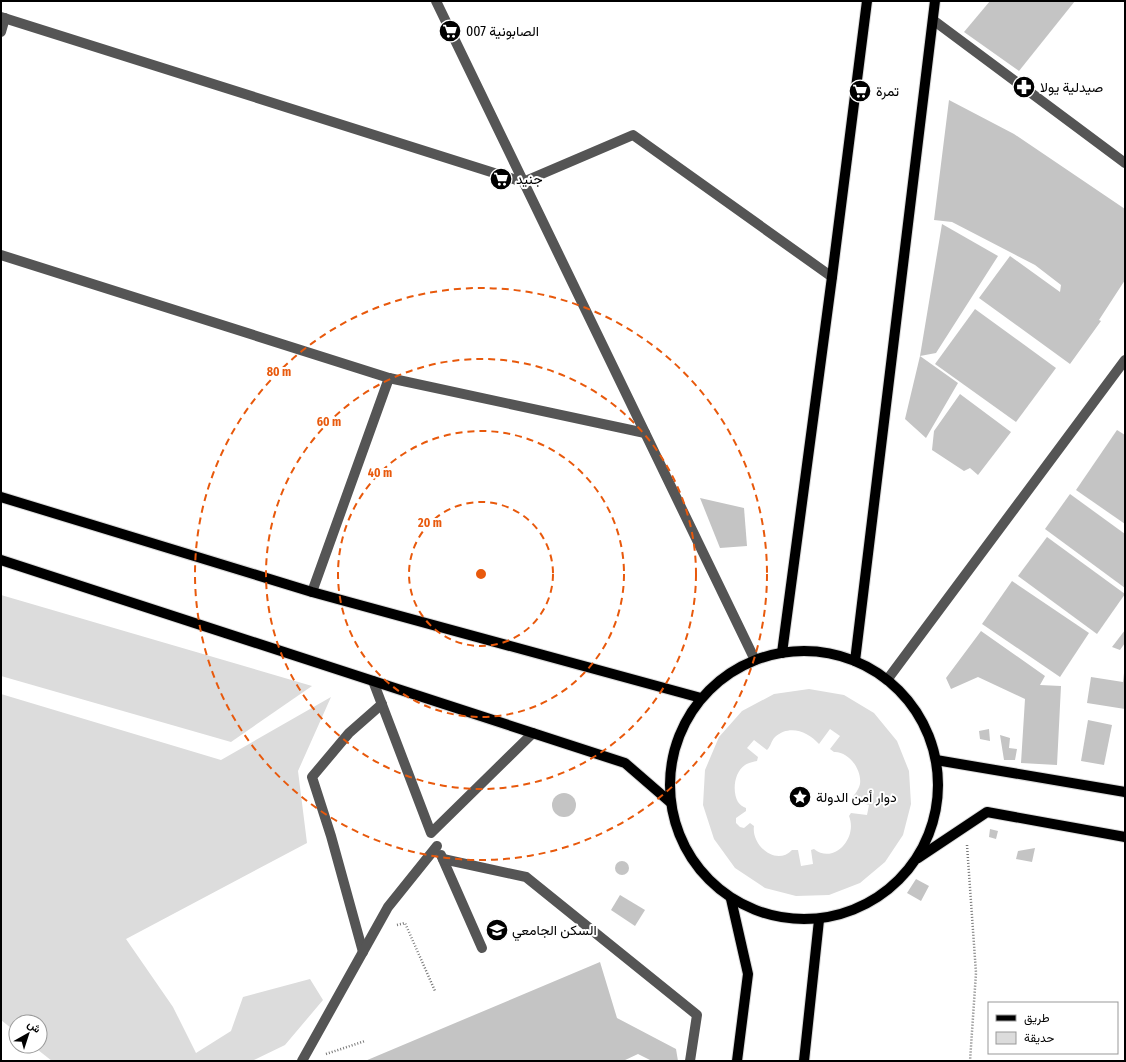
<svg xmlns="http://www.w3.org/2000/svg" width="1126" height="1062" font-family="'Fira Sans Condensed',Vazirmatn,sans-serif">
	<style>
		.green { fill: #dcdcdc; fill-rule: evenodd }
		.building { fill: #c4c4c4 }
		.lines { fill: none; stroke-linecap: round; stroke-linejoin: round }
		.major-casing { stroke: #dbdbdb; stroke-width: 12 }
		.path { stroke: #777; stroke-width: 2.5; stroke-dasharray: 1 2; stroke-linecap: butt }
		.minor { stroke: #555; stroke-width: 10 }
		.major { stroke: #000; stroke-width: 10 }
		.ring { fill: none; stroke: #e8590c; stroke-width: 2; stroke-dasharray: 7 5 }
		.labels { text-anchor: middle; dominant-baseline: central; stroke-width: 4; stroke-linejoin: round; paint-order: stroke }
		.poi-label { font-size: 14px; fill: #000; stroke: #fff; text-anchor: start }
		.centre { fill: #e8590c; stroke: #fff; stroke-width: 2 }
		.ring-label { font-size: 12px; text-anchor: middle; font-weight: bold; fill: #e8590c; stroke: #fff; stroke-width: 4; stroke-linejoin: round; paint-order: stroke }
	</style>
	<rect width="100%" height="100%" fill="#fff"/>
	<g class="green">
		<polygon points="1,595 312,686 231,742 1,676"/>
		<path d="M809,689L844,695L874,713L897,741L909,771L911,804L903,835L885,862L860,883L829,895L796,896L765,888L735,868L714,839L703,805L705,770L719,737L742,711L774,694ZM830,729L840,736L830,749L834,752C848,751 862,769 860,784C859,789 855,794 852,798L855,801L869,805L867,815L851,813L849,816C858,838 834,865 814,849L811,850L813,864L801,866L798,850H792C776,867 751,845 754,826L750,823L744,828L740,827L736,823V818L746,811V808C743,807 740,805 738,802C732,792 734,772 745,765C748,763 753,762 757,761L758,757L747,748L754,740L767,750C771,746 771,741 775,737C790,724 808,732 819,744Z"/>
		<polygon points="1,694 221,760 331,697 298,771 307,843 126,939 173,1007 196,1053 231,1031 243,997 310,979 323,1000 285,1045 252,1061 52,1061 33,1046 40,1046 40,1022 16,1022 16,1032 1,1020"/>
	</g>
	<g class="building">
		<polygon points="990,1 1075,1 1019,71 964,32"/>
		<polygon points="949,100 1014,134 1125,209 1125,280 1099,320 1101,321 1070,364 979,298 1010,256 1060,292 1061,285 1035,265 952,222 934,220"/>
		<polygon points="942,224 998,256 936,353 920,356 958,383 926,438 905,419 920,356"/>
		<polygon points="975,309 1056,368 1016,422 935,364"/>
		<polygon points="960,394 1011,432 978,475 970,468 964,471 932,450 934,431"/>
		<polygon points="1117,430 1125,435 1125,524 1076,490"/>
		<polygon points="1070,494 1125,534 1125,588 1045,529"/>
		<polygon points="700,498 744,508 747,546 720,548"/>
		<polygon points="1047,537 1125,594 1097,634 1018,576"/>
		<polygon points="1012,581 1089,633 1060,677 982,624"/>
		<polygon points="1125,630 1125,643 1120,650 1112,647"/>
		<polygon points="981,631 1045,676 1040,685 1061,686 1057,765 1021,763 1025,699 978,677 951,689 946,678"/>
		<polygon points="1124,673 1125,709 1087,703 1091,677 1123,682"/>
		<polygon points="1088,720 1112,725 1104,765 1081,761"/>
		<polygon points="989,729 990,741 980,739 979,731"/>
		<polygon points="1000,735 1010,738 1009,748 1017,749 1015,760 1004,760"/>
		<circle cx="564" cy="805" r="12"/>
		<polygon points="990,829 998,831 996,839 989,837"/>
		<polygon points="1035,848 1032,862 1016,859 1018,851"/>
		<circle cx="622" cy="868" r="7"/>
		<polygon points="916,879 929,886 921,901 907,893"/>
		<polygon points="620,895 645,910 635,926 611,910"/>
		<polygon points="600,962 617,1018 676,1049 678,1061 652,1061 638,1054 623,1061 365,1061"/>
	</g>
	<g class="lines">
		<g class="major-casing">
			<g id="major">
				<polyline points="1,497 312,592 701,698"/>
				<polyline points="1,560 625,763 670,802"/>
				<circle cx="804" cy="785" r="134"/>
				<polyline points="782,653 832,277 867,1"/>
				<polyline points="855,661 935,1"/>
				<polyline points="936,760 1125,792"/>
				<polyline points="918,858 987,812 1125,837"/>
				<polyline points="731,899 748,974 737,1061"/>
				<polyline points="804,1061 819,920"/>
			</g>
		</g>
		<g class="path">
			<polyline points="967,845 976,973 970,1061"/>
			<polyline points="397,925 405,923 435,991"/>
			<polyline points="326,1054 365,1041"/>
		</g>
		<g class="minor">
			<polyline points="436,1 755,660"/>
			<polyline points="1,17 523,182 633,135 832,277"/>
			<polyline points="933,20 1125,163"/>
			<polyline points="1,32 5,18"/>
			<polyline points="1,255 389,378 645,433"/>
			<polyline points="312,592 389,378"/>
			<polyline points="887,680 1125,360"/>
			<polyline points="373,681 431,833 533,733"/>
			<polyline points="441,855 482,948"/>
			<polyline points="443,859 526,877 697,1015 690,1061"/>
			<polyline points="363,952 331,836 312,777 349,733 382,704"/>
			<polyline points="302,1061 388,907 437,846"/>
		</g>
		<use href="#major" class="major"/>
	</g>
	<g class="ring">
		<circle cx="481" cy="574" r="72"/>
		<circle cx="481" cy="574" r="143"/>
		<circle cx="481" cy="574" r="215"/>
		<circle cx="481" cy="574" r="286"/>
	</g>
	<defs>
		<g id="supermarket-disc" transform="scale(1.15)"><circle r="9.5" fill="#000" stroke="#fff"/><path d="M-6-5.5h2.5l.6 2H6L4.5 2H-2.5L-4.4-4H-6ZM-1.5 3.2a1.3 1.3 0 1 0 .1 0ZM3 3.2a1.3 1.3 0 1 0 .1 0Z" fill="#fff"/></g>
		<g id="pharmacy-disc" transform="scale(1.15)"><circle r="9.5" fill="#000" stroke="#fff"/><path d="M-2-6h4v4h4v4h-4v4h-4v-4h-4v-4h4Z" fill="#fff"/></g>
		<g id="sight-disc" transform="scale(1.15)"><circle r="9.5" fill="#000" stroke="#fff"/><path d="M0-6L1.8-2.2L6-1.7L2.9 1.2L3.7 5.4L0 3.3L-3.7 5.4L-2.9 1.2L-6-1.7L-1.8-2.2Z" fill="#fff"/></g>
		<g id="university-disc" transform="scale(1.15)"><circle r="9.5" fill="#000" stroke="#fff"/><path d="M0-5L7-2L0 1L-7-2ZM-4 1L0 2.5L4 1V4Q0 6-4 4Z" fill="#fff"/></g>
	</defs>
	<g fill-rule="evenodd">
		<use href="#supermarket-disc" x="450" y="31"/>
		<use href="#pharmacy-disc" x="1024" y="87"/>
		<use href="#supermarket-disc" x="860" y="91"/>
		<use href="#supermarket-disc" x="501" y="179"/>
		<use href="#sight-disc" x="800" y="797"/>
		<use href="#university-disc" x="497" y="930"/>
	</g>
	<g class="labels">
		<g class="poi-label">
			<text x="466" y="31">الصابونية 007</text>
			<text x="1040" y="87">صيدلية يولا</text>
			<text x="876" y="91">تمرة</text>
			<text x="516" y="179">جنيد</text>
			<text x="816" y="797">دوار أمن الدولة</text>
			<text x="512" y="930">السكن الجامعي</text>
		</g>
	</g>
	<circle cx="481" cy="574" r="6" class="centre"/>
	<g class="ring-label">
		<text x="279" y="376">80 m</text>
		<text x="329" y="426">60 m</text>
		<text x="380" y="477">40 m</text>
		<text x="430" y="527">20 m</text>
	</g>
	<rect width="1126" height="1062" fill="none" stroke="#000000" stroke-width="4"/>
	<rect x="988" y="1002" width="130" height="52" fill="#ffffff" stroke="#999999"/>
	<rect x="996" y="1015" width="20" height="6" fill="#000000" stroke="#999999"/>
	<text x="1024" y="1022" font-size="12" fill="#000000">طريق</text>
	<rect x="996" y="1032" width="20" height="12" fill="#dcdcdc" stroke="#999999"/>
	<text x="1024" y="1042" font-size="12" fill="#000000">حديقة</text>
	<g transform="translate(28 1034) rotate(39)"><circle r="19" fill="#ffffff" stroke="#999999"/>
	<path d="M0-3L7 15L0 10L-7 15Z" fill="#000000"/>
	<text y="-6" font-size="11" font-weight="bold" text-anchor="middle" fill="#000000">ش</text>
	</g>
</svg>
